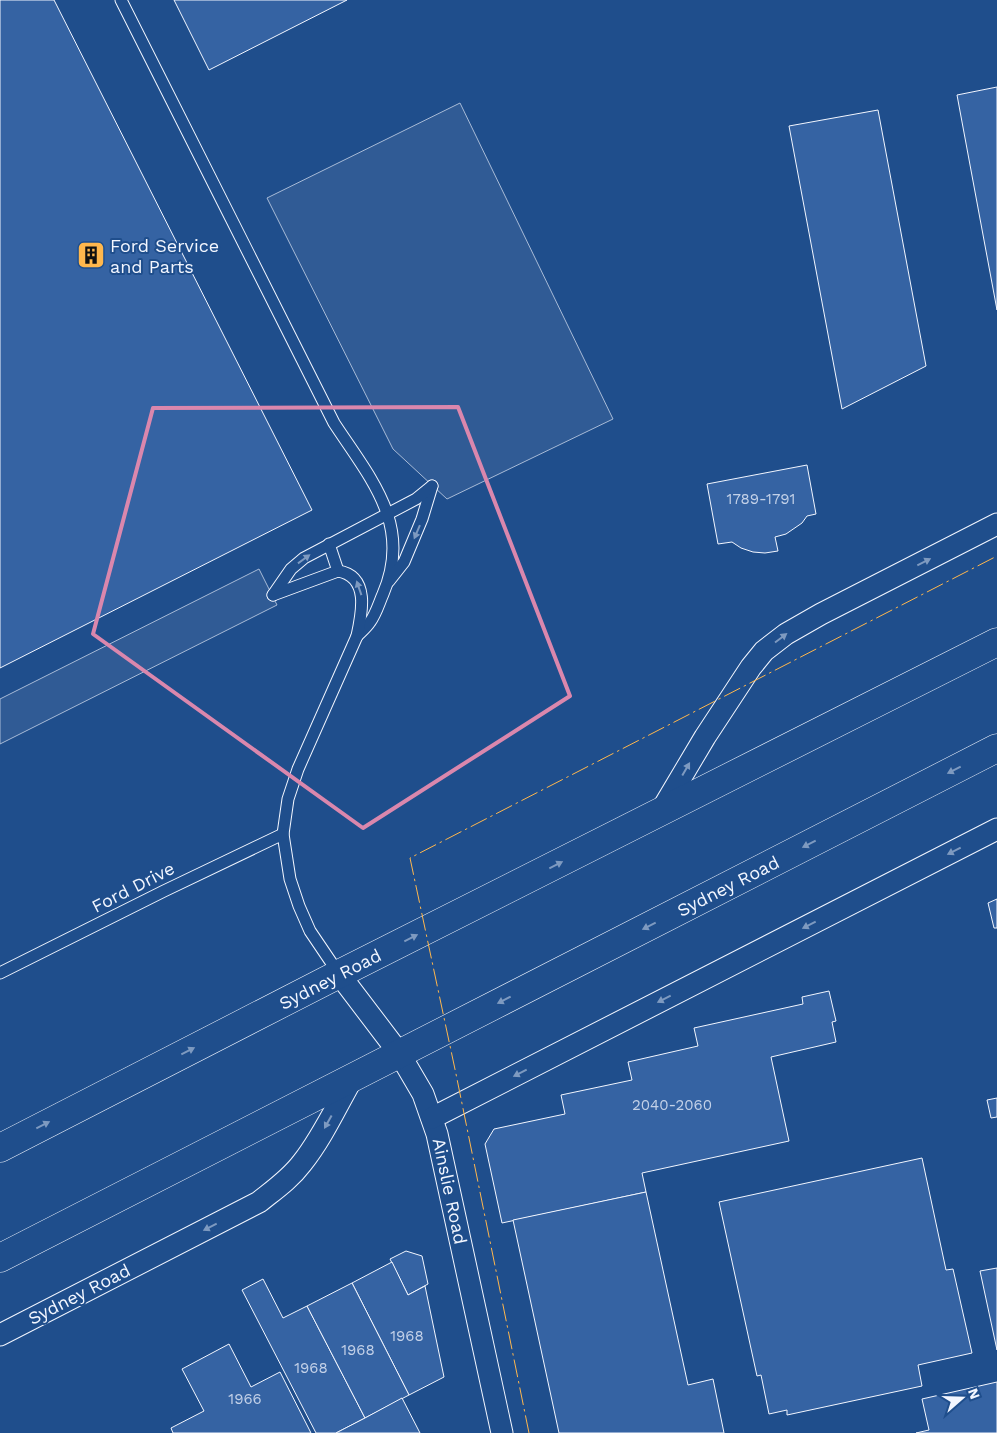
<svg xmlns="http://www.w3.org/2000/svg" width="997" height="1433" font-family="'Work Sans',sans-serif">
	<style>
		.pitch { fill: #305b95; stroke: #a8bbd7 }
		.building { fill: #3563a3; stroke: #f2f6ff }
		.lines { fill: none; stroke-linecap: round; stroke-linejoin: round }
		.lane-casing { stroke: #f2f6ff; stroke-width: 13 }
		.street-casing { stroke: #f2f6ff; stroke-width: 23 }
		.highway-casing { stroke: #f2f6ff; stroke-width: 29 }
		.lane { stroke: #1f4e8c; stroke-width: 11 }
		.street { stroke: #1f4e8c; stroke-width: 21 }
		.highway { stroke: #1f4e8c; stroke-width: 28 }
		.power { stroke: #ffb74d; stroke-width: 1; stroke-dasharray: 18 4 2.5 4; stroke-linecap: butt }
		.oneway { fill: #7e9ac0 }
		.marked { fill: none; stroke: #da87ad; stroke-width: 4; stroke-linejoin: round }
		.labels { text-anchor: middle; dominant-baseline: central; stroke-width: 4; stroke-linejoin: round; paint-order: stroke }
		.number-label { font-size: 15px; fill: #c3d1e8 }
		.poi-label { font-size: 18px; fill: #f2f6ff; stroke: #1f4e8c; text-anchor: start }
		.street-label { font-size: 18px; fill: #f2f6ff; stroke: #1f4e8c }
	</style>
	<rect width="100%" height="100%" fill="#1f4e8c"/>
	<g class="pitch">
		<polygon points="460,103 613,419 447,499 393,449 267,198"/>
		<polygon points="259,569 277,605 0,744 0,699"/>
	</g>
	<g class="building">
		<polygon points="0,0 54,0 312,510 0,668"/>
		<polygon points="174,0 347,0 209,70"/>
		<polygon points="997,87 997,310 957,95"/>
		<polygon points="878,110 926,366 842,409 789,126"/>
		<polygon points="807,465 816,514 807,516 802,523 786,534 775,537 778,551 765,553 753,552 741,548 732,542 718,544 707,484"/>
		<polygon points="997,899 997,928 994,928 988,903"/>
		<polygon points="829,991 836,1021 832,1022 836,1042 771,1057 789,1141 642,1173 646,1192 502,1223 485,1144 494,1129 565,1114 561,1095 632,1080 628,1062 698,1046 694,1028 803,1004 802,997"/>
		<polygon points="997,1098 997,1117 991,1118 987,1100"/>
		<polygon points="922,1158 946,1270 953,1269 972,1353 918,1365 922,1386 787,1415 787,1410 769,1414 761,1375 757,1376 719,1202"/>
		<polygon points="646,1192 688,1385 713,1379 724,1433 559,1433 513,1220"/>
		<polygon points="406,1251 422,1256 428,1284 408,1295 390,1259"/>
		<polygon points="392,1262 408,1295 425,1286 444,1377 409,1395 352,1283"/>
		<polygon points="997,1268 997,1350 980,1271"/>
		<polygon points="263,1279 283,1318 307,1306 365,1418 336,1433 316,1433 242,1290"/>
		<polygon points="352,1283 409,1395 365,1418 307,1306"/>
		<polygon points="229,1344 251,1387 280,1372 311,1433 173,1433 171,1428 204,1411 182,1369"/>
		<polygon points="997,1382 997,1433 916,1433 929,1430 922,1399"/>
		<polygon points="402,1398 420,1433 336,1433 365,1418"/>
	</g>
	<g class="lines">
		<g class="lane-casing">
			<g id="lane">
				<path d="M121,0L334,423C370,478 413,525 383,594C379,603 376,614 370,622C367,627 362,631 357,636"/>
				<polyline points="329,544 338,571"/>
				<polyline points="389,581 404,562 422,519 432,486"/>
				<path d="M273,595L338,571C370,576 362,613 357,636L298,769L288,799L283,834L290,879L299,906L310,931L339,974"/>
				<polyline points="273,595 291,569 304,558 416,499 432,486"/>
				<polyline points="0,973 164,891 283,834"/>
			</g>
		</g>
		<g class="street-casing">
			<g id="street">
				<polyline points="661,811 705,737 751,667 764,651 786,634 821,614 997,524"/>
				<polyline points="339,974 399,1053 423,1094 437,1134 502,1433"/>
				<polyline points="432,1118 997,829"/>
				<path d="M0,1335L259,1202C274,1190 290,1179 302,1163C322,1138 336,1107 352,1079"/>
			</g>
		</g>
		<g class="highway-casing">
			<g id="highway">
				<polyline points="0,1148 339,974 997,642"/>
				<polyline points="0,1258 997,748"/>
			</g>
		</g>
		<use href="#lane" class="lane"/>
		<use href="#street" class="street"/>
		<use href="#highway" class="highway"/>
		<polyline class="power" points="529,1433 456,1074 410,858 997,556"/>
	</g>
	<defs><path id="oneway-solid" d="M-6-.8H1V-3.2L6.5 0L1 3.2V.8H-6Z" transform="scale(1.25)"/></defs>
	<g class="oneway">
		<use href="#oneway-solid" transform="translate(417 532) rotate(113)"/>
		<use href="#oneway-solid" transform="translate(304 559) rotate(-36)"/>
		<use href="#oneway-solid" transform="translate(924 562) rotate(-27)"/>
		<use href="#oneway-solid" transform="translate(359 588) rotate(-109)"/>
		<use href="#oneway-solid" transform="translate(781 638) rotate(-37)"/>
		<use href="#oneway-solid" transform="translate(686 769) rotate(-60)"/>
		<use href="#oneway-solid" transform="translate(954 770) rotate(153)"/>
		<use href="#oneway-solid" transform="translate(809 844) rotate(153)"/>
		<use href="#oneway-solid" transform="translate(954 851) rotate(153)"/>
		<use href="#oneway-solid" transform="translate(556 865) rotate(-27)"/>
		<use href="#oneway-solid" transform="translate(809 925) rotate(153)"/>
		<use href="#oneway-solid" transform="translate(649 926) rotate(153)"/>
		<use href="#oneway-solid" transform="translate(411 938) rotate(-27)"/>
		<use href="#oneway-solid" transform="translate(664 999) rotate(153)"/>
		<use href="#oneway-solid" transform="translate(504 1000) rotate(153)"/>
		<use href="#oneway-solid" transform="translate(188 1051) rotate(-27)"/>
		<use href="#oneway-solid" transform="translate(520 1073) rotate(153)"/>
		<use href="#oneway-solid" transform="translate(328 1122) rotate(119)"/>
		<use href="#oneway-solid" transform="translate(43 1125) rotate(-27)"/>
		<use href="#oneway-solid" transform="translate(210 1227) rotate(153)"/>
	</g>
	<path class="marked" d="M458,407L570,696L363,828L93,634L153,408Z"/>
	<defs>
		<g id="building-square" transform="scale(1.4375)"><rect x="-9" y="-9" width="18" height="18" rx="4" fill="#ffb74d" stroke="#1f4e8c"/><path d="M-4-6H4V6H1V3H-1V6H-4ZM-2.5-4.3h1.7v1.8h-1.7ZM.8-4.3h1.7v1.8H.8ZM-2.5-1h1.7V.8h-1.7ZM.8-1h1.7V.8H.8Z" fill="#111"/></g>
	</defs>
	<g fill-rule="evenodd">
		<use href="#building-square" x="91" y="255"/>
	</g>
	<g class="labels">
		<g class="number-label">
			<text x="761" y="499">1789-1791</text>
			<text x="672" y="1105">2040-2060</text>
			<text x="407" y="1336">1968</text>
			<text x="358" y="1350">1968</text>
			<text x="311" y="1368">1968</text>
			<text x="245" y="1399">1966</text>
		</g>
		<g class="poi-label">
			<text x="110" y="245">Ford Service<tspan x="110" dy="21">and Parts</tspan></text>
		</g>
		<g class="street-label">
			<text transform="translate(728 886) rotate(-27)">Sydney Road</text>
			<text transform="translate(133 887) rotate(-27)">Ford Drive</text>
			<text transform="translate(330 979) rotate(-27)">Sydney Road</text>
			<text transform="translate(450 1191) rotate(78)">Ainslie Road</text>
			<text transform="translate(79 1294) rotate(-27)">Sydney Road</text>
		</g>
	</g>
	<g transform="translate(962 1398) rotate(70)" stroke="#1f4e8c" stroke-width="4" paint-order="stroke">
	<path d="M0-4L9 19L0 12L-9 19Z" fill="#f2f6ff"/>
	<text y="-8" font-size="14" font-weight="bold" text-anchor="middle" fill="#f2f6ff">N</text>
	</g>
</svg>
